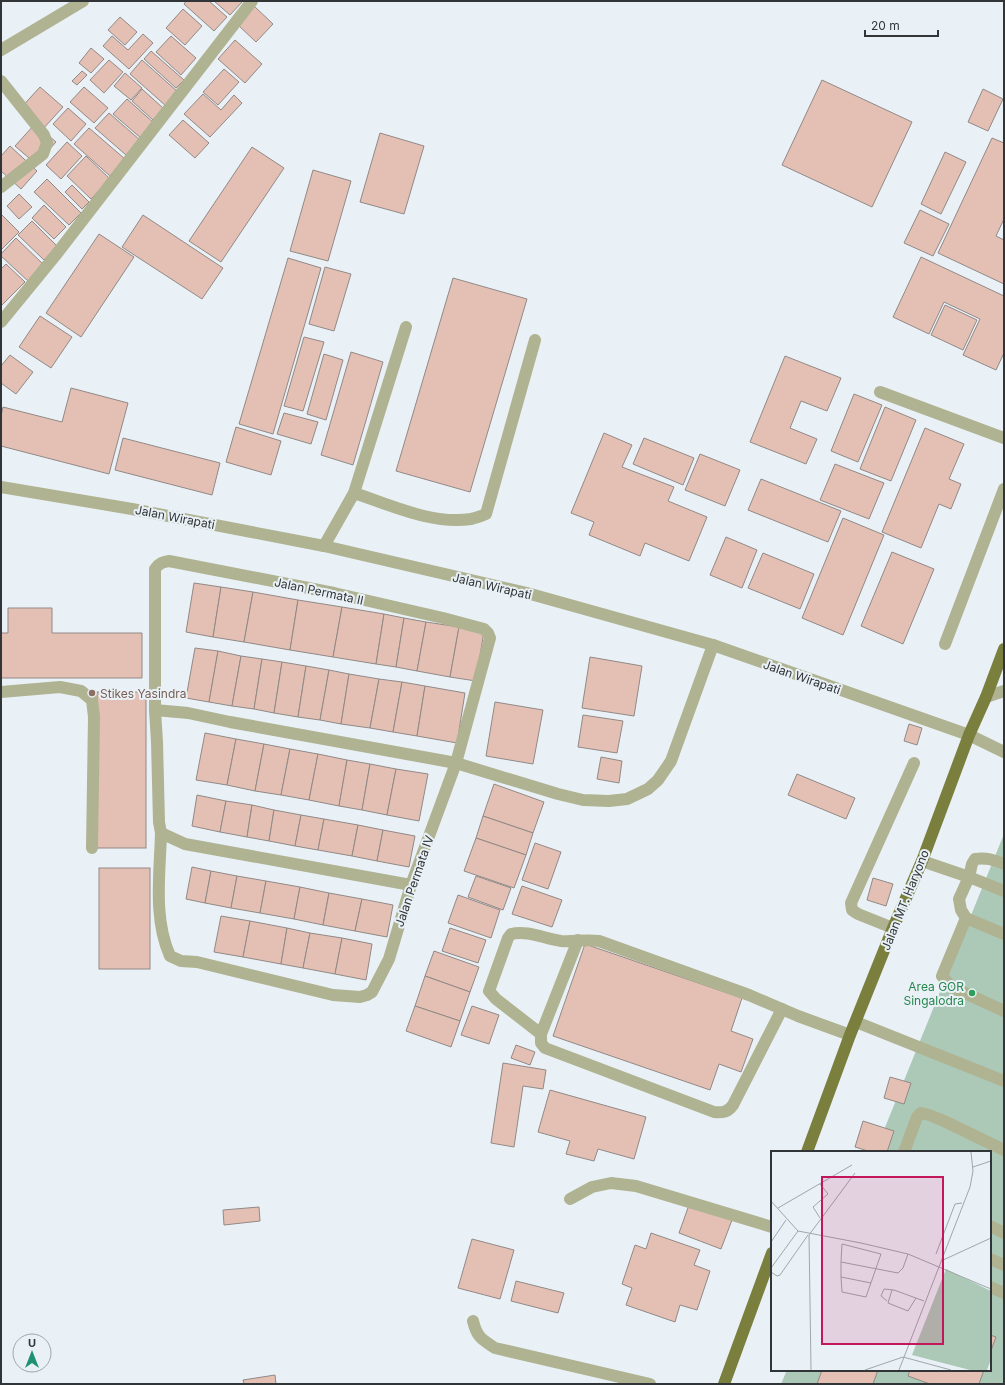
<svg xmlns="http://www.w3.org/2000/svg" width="1005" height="1385" font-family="Inter,sans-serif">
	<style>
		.pitch { fill: #acc8b7 }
		.building { fill: #e4c0b4; stroke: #918986 }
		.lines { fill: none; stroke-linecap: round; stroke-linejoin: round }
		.lane { stroke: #afb391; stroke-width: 12 }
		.street { stroke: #afb391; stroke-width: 12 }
		.primary { stroke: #7a7f3e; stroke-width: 12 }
		.education-dot { fill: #8d6e63; stroke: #e9f1f7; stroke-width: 1.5 }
		.leisure-dot { fill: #2e9e5b; stroke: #e9f1f7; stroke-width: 1.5 }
		.labels { text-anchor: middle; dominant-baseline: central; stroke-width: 4; stroke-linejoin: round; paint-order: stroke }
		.street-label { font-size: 12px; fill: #323537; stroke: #e9f1f7 }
		.education-label { font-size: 12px; fill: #785e54; stroke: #e9f1f7; text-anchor: start }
		.leisure-label { font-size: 12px; fill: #27864d; stroke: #e9f1f7; text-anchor: end }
		.inset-road { fill: none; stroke: #a0a6aa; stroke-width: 1 }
		.view { fill: #c2185b; fill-opacity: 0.15; stroke: #c2185b; stroke-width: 2 }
		.inset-edge { fill: none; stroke: #323537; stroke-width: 2 }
	</style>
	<rect width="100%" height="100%" fill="#e9f1f7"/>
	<polygon class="pitch" points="1004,834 1004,1384 781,1384 787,1370 990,1370 990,1152 875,1152"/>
	<g class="building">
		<polygon points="186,1 209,1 227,17 214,31 184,4"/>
		<polygon points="214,1 243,1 230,15"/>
		<polygon points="254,6 273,24 256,42 237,24"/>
		<polygon points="183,9 202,26 185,45 166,28"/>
		<polygon points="120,17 137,32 125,45 108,30"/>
		<polygon points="143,34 153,43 129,69 103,46 112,36 128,50"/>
		<polygon points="171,36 196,58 181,75 156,52"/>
		<polygon points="235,40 262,64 245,83 218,59"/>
		<polygon points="91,48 104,59 91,73 79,63"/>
		<polygon points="151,51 184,80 176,88 144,59"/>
		<polygon points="109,60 123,72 104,93 90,80"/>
		<polygon points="142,60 178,92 166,106 130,74"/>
		<polygon points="224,69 239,82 218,105 203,92"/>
		<polygon points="82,71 87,75 77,85 72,81"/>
		<polygon points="125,73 142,88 131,100 114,86"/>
		<polygon points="822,80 912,122 872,207 782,165"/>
		<polygon points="40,87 63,107 42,130 19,110"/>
		<polygon points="84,87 108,108 94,123 70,102"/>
		<polygon points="142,89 163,108 153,120 132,101"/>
		<polygon points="983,89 1003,99 988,131 968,122"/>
		<polygon points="203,94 221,110 234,95 242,103 210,137 184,114"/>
		<polygon points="127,99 155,124 142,139 113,114"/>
		<polygon points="68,108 86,124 71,141 53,124"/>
		<polygon points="109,113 140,140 126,155 95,128"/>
		<polygon points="183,120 209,143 195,158 169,135"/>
		<polygon points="35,124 56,142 36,164 15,146"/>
		<polygon points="89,128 125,159 110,176 74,144"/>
		<polygon points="380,133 424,146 404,214 360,202"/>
		<polygon points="992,138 1004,143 1004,219 996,236 1004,240 1004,284 938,253"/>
		<polygon points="67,142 82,156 61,179 46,165"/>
		<polygon points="10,146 37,171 21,189 1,171 1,156"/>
		<polygon points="252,147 284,168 221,262 189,241"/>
		<polygon points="945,152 966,162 941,214 921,204"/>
		<polygon points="86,156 110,179 91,199 67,176"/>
		<polygon points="313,170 351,181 328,261 290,251"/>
		<polygon points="47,179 81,213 69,225 34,192"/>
		<polygon points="72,185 89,202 82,209 65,192"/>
		<polygon points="19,194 32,207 19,219 7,206"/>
		<polygon points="44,205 66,227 54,239 32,218"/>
		<polygon points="920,210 949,224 933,256 904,243"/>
		<polygon points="1,214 19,232 2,249 1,248"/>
		<polygon points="143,215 223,268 202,299 122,247"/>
		<polygon points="32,221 57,246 44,260 18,235"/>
		<polygon points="99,234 134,257 81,337 46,313"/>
		<polygon points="16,238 44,265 28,281 1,256 1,254"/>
		<polygon points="921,257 1004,296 1004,353 996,370 963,355 980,319 944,302 929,334 893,317"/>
		<polygon points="288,258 321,268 273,434 239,424"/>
		<polygon points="6,264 25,282 1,306 1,269"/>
		<polygon points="325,267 351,274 334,331 309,324"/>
		<polygon points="453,278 527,299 470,492 396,471"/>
		<polygon points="945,305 977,320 963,350 931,335"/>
		<polygon points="40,316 72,337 51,368 19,347"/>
		<polygon points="304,337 324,342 303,411 284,406"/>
		<polygon points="351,352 383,362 353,465 321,455"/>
		<polygon points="324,354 343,360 326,420 307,414"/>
		<polygon points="10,355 33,372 16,394 1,383 1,366"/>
		<polygon points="785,356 841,378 827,411 801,401 790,428 817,439 806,464 750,442"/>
		<polygon points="71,388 128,403 109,474 1,446 1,416 3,407 62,422"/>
		<polygon points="854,394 882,405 858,462 831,451"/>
		<polygon points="885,407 916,420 891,481 860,469"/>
		<polygon points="284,413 318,422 311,444 277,434"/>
		<polygon points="236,427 281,441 271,475 226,462"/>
		<polygon points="925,428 964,444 949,479 961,484 951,509 939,504 921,548 882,532"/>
		<polygon points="604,433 632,445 622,467 674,487 668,501 707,517 689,561 645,543 640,556 589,535 594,522 571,513"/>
		<polygon points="123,438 220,463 212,495 115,470"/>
		<polygon points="644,438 694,458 683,485 633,464"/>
		<polygon points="700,454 740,470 725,506 685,490"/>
		<polygon points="835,464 884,483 869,519 820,500"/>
		<polygon points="761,479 841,511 828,542 748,510"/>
		<polygon points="843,518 884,535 843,635 802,618"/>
		<polygon points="726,537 757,550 742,588 710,575"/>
		<polygon points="892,552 934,569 903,644 861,626"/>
		<polygon points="763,553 814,574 800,609 748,588"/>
		<polygon points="194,583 221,587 213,637 186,632"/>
		<polygon points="221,587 253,592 244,642 213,637"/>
		<polygon points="253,592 298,600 290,650 244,642"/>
		<polygon points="298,600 342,607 333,657 290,650"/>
		<polygon points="342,607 384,614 376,664 333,657"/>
		<polygon points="8,608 52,608 52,633 142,633 142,678 1,678 1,633 8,633"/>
		<polygon points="384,614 404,618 396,667 376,664"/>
		<polygon points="404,618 426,622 417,671 396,667"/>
		<polygon points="426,622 459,627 450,677 417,671"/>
		<polygon points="459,627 484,631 476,681 450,677"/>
		<polygon points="195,648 218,651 209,702 186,698"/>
		<polygon points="218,651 241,656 232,706 209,702"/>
		<polygon points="241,656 262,659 254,709 232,706"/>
		<polygon points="590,657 642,666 634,716 582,708"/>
		<polygon points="262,659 282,662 274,713 254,709"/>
		<polygon points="282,662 306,666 298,717 274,713"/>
		<polygon points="306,666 329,670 320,720 298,717"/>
		<polygon points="329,670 349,674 341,724 320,720"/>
		<polygon points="349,674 379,679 370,728 341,724"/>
		<polygon points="379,679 402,682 393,732 370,728"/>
		<polygon points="402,682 425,686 417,736 393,732"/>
		<polygon points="425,686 465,693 457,743 417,736"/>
		<rect x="97" y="692" width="49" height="156"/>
		<polygon points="495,702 543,710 533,764 486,756"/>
		<polygon points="583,715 623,721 617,753 578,747"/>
		<polygon points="909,724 922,728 917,745 904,741"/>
		<polygon points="205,733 236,739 227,785 196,780"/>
		<polygon points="236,739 264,744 255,791 227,785"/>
		<polygon points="264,744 290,749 281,795 255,791"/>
		<polygon points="290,749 318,754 309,800 281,795"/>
		<polygon points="318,754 347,760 339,806 309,800"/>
		<polygon points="601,757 622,761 619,783 597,779"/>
		<polygon points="347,760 370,764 362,810 339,806"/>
		<polygon points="370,764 396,769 387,815 362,810"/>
		<polygon points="396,769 428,774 419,821 387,815"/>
		<polygon points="797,774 855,798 846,819 788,795"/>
		<polygon points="494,784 544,802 533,833 483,816"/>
		<polygon points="197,795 226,801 220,832 192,826"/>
		<polygon points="226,801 252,805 247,837 220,832"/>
		<polygon points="252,805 274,810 269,841 247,837"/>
		<polygon points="274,810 301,815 295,846 269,841"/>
		<polygon points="301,815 324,819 318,850 295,846"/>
		<polygon points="483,816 533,833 526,855 476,838"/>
		<polygon points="324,819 358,825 352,856 318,850"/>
		<polygon points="358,825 383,830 377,861 352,856"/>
		<polygon points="383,830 415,836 409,867 377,861"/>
		<polygon points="476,838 526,855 514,888 464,871"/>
		<polygon points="535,843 561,852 548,889 522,880"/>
		<polygon points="192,867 211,871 205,903 186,899"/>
		<rect x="99" y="868" width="51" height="101"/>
		<polygon points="211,871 237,876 231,908 205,903"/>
		<polygon points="237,876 266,881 260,913 231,908"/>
		<polygon points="476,876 511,888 503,910 468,897"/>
		<polygon points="873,878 893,884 886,906 867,900"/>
		<polygon points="266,881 300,887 294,919 260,913"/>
		<polygon points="522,886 562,900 552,927 512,914"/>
		<polygon points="300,887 329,893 323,925 294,919"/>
		<polygon points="329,893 362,899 355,931 323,925"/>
		<polygon points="458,895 500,910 491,938 448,923"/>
		<polygon points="362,899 393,905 387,937 355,931"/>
		<polygon points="221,916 250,921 243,957 214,952"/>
		<polygon points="250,921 287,928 281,964 243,957"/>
		<polygon points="287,928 310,933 303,968 281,964"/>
		<polygon points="450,928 486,940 478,963 442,951"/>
		<polygon points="310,933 342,938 335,974 303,968"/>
		<polygon points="342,938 372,944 366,980 335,974"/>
		<polygon points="585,944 742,998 731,1031 753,1039 741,1072 719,1064 710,1090 553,1036"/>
		<polygon points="434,951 479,967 470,992 425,976"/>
		<polygon points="425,976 470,992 460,1021 415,1006"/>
		<polygon points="415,1006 460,1021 451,1047 406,1031"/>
		<polygon points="472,1006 499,1015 489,1044 461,1035"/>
		<polygon points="516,1045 535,1052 530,1065 511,1058"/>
		<polygon points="503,1063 546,1070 543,1089 523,1086 514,1147 491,1143"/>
		<polygon points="890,1077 911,1083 904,1104 884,1098"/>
		<polygon points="550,1090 646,1117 634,1159 598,1149 594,1161 566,1154 570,1141 538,1132"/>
		<polygon points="863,1121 894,1131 887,1152 871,1152 855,1147"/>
		<polygon points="689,1205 732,1220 721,1249 679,1233"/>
		<polygon points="259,1207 260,1221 224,1225 223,1210"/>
		<polygon points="651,1233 700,1250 694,1265 710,1271 697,1310 680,1305 675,1322 626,1305 632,1288 622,1284 635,1245 646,1249"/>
		<polygon points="472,1239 514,1250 500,1299 458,1288"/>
		<polygon points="516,1281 564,1293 558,1313 511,1301"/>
		<polygon points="990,1335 996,1337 990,1353"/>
		<polygon points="822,1370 878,1370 873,1384 817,1384"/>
		<polygon points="910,1370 984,1370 979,1384 930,1384 908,1376"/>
		<polygon points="275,1375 276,1384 244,1384 243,1380"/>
	</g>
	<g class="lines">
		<g class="lane">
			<polyline points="880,392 1004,438"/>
			<path d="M354,493C391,505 432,525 471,519C476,518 481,516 486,514L535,340"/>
			<polyline points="324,546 354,493 406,327"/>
			<polyline points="1,692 60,687 81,691 92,700 94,717 92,848"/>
			<polyline points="922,861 969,877 1004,891"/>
			<path d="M1004,864C994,860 986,857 975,859L972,864L969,877L959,899L961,910L966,918L1004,934"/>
			<polyline points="966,918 942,976 949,984 954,988 1004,1011"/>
			<polyline points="893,928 858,914 852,910 851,903 914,763"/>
			<polyline points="856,1022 1004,1081"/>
			<polyline points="904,1152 917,1117 921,1113 929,1115 944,1121 1004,1150"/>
			<polyline points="570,1199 592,1187 611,1183 636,1186 772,1227"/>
			<polyline points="990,1226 1004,1233"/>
			<polyline points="990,1259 1004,1265"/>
			<polyline points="990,1287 1004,1293"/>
			<path d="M473,1321C477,1337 481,1339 495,1348L650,1384"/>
		</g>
		<g class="street">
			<polyline points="1,50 83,1"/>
			<polyline points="1,81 44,135 47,143 43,154 1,187"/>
			<polyline points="1,322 55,256 252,1"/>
			<polyline points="1,487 132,509 324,546 527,593 713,645 969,735 1004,752"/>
			<polyline points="945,644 1004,489"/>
			<polyline points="986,697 1004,691"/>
			<path d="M155,710V569C159,563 163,562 169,561L334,593L443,618L484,629L488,633L490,638L456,763L411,885L389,959L372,992L367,995L360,997L333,995L197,962L181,961L170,956C153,918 160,873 161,833"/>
			<polyline points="411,885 185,844 161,833 159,822 157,742 155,710 188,713 230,722 456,763 558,794 583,800 609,801 627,799 648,789 658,780 671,761 713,645"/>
			<path d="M578,940L541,1034V1043L545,1048L714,1112C723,1113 728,1112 733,1105L782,1009"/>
			<path d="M541,1034L496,999L489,991L508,938L511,934C528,930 545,939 561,941C574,942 585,939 599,941L749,995L798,1016L850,1035"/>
		</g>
		<g class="primary">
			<polyline points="807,1152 850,1035 893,928 922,861 969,735 986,697 1004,649"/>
			<polyline points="724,1384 772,1253"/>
		</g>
	</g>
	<circle class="education-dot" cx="92" cy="693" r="4"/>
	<circle class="leisure-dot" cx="972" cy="993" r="4"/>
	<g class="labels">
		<g class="street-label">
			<text transform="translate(175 517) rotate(11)">Jalan Wirapati</text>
			<text transform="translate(492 586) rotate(13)">Jalan Wirapati</text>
			<text transform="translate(319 591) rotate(12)">Jalan Permata II</text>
			<text transform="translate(802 677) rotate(19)">Jalan Wirapati</text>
			<text transform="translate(414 881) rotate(-71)">Jalan Permata IV</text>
			<text transform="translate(905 900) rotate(-68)">Jalan MT. Haryono</text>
		</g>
		<g class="education-label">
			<text x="100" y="693">Stikes Yasindra</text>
		</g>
		<g class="leisure-label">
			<text x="964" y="986">Area GOR<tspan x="964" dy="14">Singalodra</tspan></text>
		</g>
	</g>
	<g transform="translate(771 1151)">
		<rect width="220" height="220" fill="#e9f1f7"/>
		<path d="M175,118L220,140V208L216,219H199L141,204Z" fill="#acc8b7"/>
		<path class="inset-road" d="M202,16L220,10M0,50L27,80L90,92L137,103L220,138M7,57L81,14M49,67L42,56L57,43L49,33M0,91L15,69M165,103L184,53L191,52M170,110L220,87M70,111L71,93L110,103L95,146L71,141L70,126M0,117L27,80M0,121L6,125L9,124L37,84M100,132L70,126V111L127,122L132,117L137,103M121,139L117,152L137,160L145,147M116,150L110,145L113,138L123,139L153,150M40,219L38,84L84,22M94,219L132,206L180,219M128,219L199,36L202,20L200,1"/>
		<path class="view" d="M51,26H172V193H51Z"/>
		<rect width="220" height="220" class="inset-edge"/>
	</g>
	<rect width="1005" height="1385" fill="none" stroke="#323537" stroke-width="4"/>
	<g transform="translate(32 1353)"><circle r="19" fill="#e9f1f7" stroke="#a0a6aa"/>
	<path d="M0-3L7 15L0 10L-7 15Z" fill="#1e9173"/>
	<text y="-6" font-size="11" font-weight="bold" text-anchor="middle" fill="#323537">U</text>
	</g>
	<path d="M865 30v6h73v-6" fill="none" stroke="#323537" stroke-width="2"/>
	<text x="871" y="30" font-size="12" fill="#323537" stroke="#e9f1f7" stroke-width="3" paint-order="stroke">20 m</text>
</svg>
